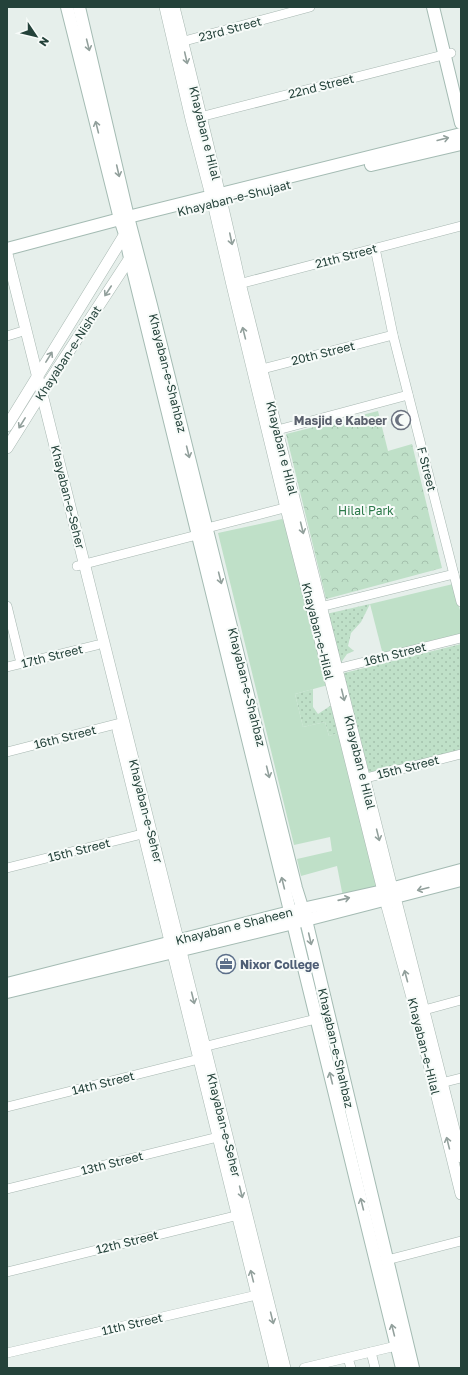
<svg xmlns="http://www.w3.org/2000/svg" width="468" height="1375" font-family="'Golos Text',sans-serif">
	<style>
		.grass { fill: url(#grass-dots) }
		.forest { fill: url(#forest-crowns) }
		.garden { fill: #bfe0c8 }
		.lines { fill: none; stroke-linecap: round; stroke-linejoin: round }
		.minor-casing { stroke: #a8b8b2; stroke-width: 10 }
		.tertiary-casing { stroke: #a8b8b2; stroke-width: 12 }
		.secondary-casing { stroke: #a4bbb3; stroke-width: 14 }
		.minor { stroke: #fff; stroke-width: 9 }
		.tertiary { stroke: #fff; stroke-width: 11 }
		.secondary { stroke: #fff; stroke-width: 12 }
		.oneway { stroke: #92a09c }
		.labels { text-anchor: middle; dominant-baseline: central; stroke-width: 4; stroke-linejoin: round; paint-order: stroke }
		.street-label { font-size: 12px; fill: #24423a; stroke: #f7fbf9 }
		.worship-label { font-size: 12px; font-weight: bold; fill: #5b616d; stroke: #f7fbf9; text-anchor: end }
		.park-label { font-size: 12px; fill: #2d7a4b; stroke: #f7fbf9 }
		.service-label { font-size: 12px; font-weight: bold; fill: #4e5e75; stroke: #f7fbf9; text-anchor: start }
	</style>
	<defs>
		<pattern id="grass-dots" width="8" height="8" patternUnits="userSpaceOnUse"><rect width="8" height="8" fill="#bfe0c8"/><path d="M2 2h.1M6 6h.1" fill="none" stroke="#a4c1ad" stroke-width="1.8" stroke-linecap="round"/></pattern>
		<pattern id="forest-crowns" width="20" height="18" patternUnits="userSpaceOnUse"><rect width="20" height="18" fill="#bfe0c8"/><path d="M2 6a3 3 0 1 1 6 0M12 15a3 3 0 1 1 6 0" fill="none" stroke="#a4c1ad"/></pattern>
	</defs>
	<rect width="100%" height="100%" fill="#e6efeb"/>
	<g class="grass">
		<polygon points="370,604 361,622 351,633 348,646 354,651 347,654 338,667 326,614"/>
		<polygon points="461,644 461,751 366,776 344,673"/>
		<polygon points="313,689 313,707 318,714 330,706 336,710 339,733 329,736 325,722 303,727 295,694"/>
	</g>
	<polygon class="forest" points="378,411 388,451 412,444 442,568 326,599 286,434"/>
	<g class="garden">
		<polygon points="282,519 286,522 328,685 295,694 303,727 325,722 329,736 339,733 380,889 343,897 337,866 301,876 297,859 332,851 330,837 294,845 218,533"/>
		<polygon points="453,584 461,614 461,635 383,655 370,604"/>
	</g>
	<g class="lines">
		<g class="minor-casing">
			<g id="minor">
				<polyline points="177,43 310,7"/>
				<polyline points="196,118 451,53"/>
				<polyline points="375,248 393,335 461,602"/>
				<polyline points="235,285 461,226"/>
				<polyline points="7,336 20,332"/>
				<polyline points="255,371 393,335"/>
				<polyline points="270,432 408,395"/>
				<polyline points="207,528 292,506"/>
				<polyline points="77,566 197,535"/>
				<polyline points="7,606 21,663"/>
				<polyline points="316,608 454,574"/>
				<polyline points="7,667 97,645"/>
				<polyline points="332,670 461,638"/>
				<polyline points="7,752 124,722"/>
				<polyline points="358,780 461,754"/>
				<polyline points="7,868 150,832"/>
				<polyline points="417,1012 461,1000"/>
				<polyline points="199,1048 316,1019"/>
				<polyline points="437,1084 461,1078"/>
				<polyline points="7,1107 199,1059"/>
				<polyline points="7,1189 218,1137"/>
				<polyline points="387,1260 461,1241"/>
				<polyline points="7,1272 243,1214"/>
				<polyline points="371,1352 375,1368"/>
				<polyline points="7,1353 257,1295"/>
				<polyline points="348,1358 351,1368"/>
				<polyline points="304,1368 396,1346"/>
			</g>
		</g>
		<g class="tertiary-casing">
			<g id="tertiary">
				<polyline points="165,7 191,119 213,203 232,285 286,508 328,671 383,891"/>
				<path d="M174,7C197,99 220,191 240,283L392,888"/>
				<polyline points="7,254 285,1368"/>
				<polyline points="7,426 125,234"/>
				<polyline points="7,448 37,400 130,258"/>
				<polyline points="118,730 275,1368"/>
				<polyline points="395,897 461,1157"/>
				<polyline points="385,899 416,1012 461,1194"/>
			</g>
		</g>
		<g class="secondary-casing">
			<g id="secondary">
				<polyline points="67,7 120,219 125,234 130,258 402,1368"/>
				<polyline points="79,7 128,217 151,305 296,888 306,920 413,1368"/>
				<polyline points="433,7 461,123"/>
				<polyline points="371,165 461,144"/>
				<polyline points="7,249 120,219 461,134"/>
				<polyline points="7,984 302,909 383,891 461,870"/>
				<polyline points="7,992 306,920 461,880"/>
			</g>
		</g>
		<use href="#minor" class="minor"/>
		<use href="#tertiary" class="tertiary"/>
		<use href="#secondary" class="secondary"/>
	</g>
	<defs><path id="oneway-shaft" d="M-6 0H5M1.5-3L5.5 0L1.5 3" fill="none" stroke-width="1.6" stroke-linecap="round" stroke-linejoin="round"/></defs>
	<g class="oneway">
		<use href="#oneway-shaft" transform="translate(88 45) rotate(76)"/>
		<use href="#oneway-shaft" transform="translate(186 58) rotate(77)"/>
		<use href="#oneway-shaft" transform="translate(97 127) rotate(-104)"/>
		<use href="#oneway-shaft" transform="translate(443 139) rotate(-14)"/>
		<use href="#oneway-shaft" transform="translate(118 171) rotate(77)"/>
		<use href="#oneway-shaft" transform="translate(231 239) rotate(78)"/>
		<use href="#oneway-shaft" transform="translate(108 291) rotate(123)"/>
		<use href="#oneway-shaft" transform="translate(244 333) rotate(-104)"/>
		<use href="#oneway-shaft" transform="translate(49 357) rotate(-58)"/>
		<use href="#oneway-shaft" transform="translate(22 423) rotate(122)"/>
		<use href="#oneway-shaft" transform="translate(188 452) rotate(76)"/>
		<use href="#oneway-shaft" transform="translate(302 528) rotate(76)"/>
		<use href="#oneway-shaft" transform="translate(220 578) rotate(76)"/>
		<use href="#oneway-shaft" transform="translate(343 695) rotate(76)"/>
		<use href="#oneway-shaft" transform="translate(268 772) rotate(76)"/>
		<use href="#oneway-shaft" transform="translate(378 835) rotate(76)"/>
		<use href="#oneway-shaft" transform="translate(283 883) rotate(-104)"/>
		<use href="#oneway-shaft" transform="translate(423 889) rotate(166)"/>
		<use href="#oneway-shaft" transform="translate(344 899) rotate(-13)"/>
		<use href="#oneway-shaft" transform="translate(310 939) rotate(77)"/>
		<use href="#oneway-shaft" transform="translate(406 976) rotate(-105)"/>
		<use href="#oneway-shaft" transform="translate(193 998) rotate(76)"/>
		<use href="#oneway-shaft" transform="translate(331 1078) rotate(-104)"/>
		<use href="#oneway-shaft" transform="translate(448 1143) rotate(-104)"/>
		<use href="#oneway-shaft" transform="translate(241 1192) rotate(76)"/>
		<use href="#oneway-shaft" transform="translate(362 1204) rotate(-104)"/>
		<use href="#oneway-shaft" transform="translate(252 1276) rotate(-104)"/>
		<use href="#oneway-shaft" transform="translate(272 1318) rotate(76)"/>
		<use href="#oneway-shaft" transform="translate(393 1330) rotate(-104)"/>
	</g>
	<defs>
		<g id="mosque-ring" transform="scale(1)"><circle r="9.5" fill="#f7fbf9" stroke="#6b7280" stroke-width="1.5"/><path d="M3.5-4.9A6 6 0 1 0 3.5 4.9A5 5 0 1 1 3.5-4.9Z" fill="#6b7280"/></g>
		<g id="office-ring" transform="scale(1)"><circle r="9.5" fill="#f7fbf9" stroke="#5c6f8a" stroke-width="1.5"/><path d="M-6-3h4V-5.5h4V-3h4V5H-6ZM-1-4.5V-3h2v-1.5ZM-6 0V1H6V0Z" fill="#5c6f8a"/></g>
	</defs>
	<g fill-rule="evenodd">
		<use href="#mosque-ring" x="401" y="420"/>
		<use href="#office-ring" x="226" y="964"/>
	</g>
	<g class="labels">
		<g class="street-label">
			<text transform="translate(230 29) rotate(-15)">23rd Street</text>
			<text transform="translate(321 86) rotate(-14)">22nd Street</text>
			<text transform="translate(205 133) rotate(76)">Khayaban e Hilal</text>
			<text transform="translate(234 198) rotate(-14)">Khayaban-e-Shujaat</text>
			<text transform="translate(346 256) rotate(-15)">21th Street</text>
			<text transform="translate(68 353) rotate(-57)">Khayaban-e-Nishat</text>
			<text transform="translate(323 353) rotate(-14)">20th Street</text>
			<text transform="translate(168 373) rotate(76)">Khayaban-e-Shahbaz</text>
			<text transform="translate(282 448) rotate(76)">Khayaban e Hilal</text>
			<text transform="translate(427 469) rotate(76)">F Street</text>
			<text transform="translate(68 497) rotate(76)">Khayaban-e-Seher</text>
			<text transform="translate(318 631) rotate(76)">Khayaban-e-Hilal</text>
			<text transform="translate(395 654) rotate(-14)">16th Street</text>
			<text transform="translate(52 656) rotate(-14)">17th Street</text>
			<text transform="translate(247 687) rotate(76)">Khayaban-e-Shahbaz</text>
			<text transform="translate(65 737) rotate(-14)">16th Street</text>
			<text transform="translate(360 762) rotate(76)">Khayaban e Hilal</text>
			<text transform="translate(408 767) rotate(-14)">15th Street</text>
			<text transform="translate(146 811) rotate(76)">Khayaban-e-Seher</text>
			<text transform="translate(79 850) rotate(-14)">15th Street</text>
			<text transform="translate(234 926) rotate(-14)">Khayaban e Shaheen</text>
			<text transform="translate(424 1046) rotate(76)">Khayaban-e-Hilal</text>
			<text transform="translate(336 1048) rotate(77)">Khayaban-e-Shahbaz</text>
			<text transform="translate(103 1083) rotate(-14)">14th Street</text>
			<text transform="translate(224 1125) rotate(76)">Khayaban-e-Seher</text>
			<text transform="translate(112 1163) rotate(-14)">13th Street</text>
			<text transform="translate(127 1242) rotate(-14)">12th Street</text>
			<text transform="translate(132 1324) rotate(-13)">11th Street</text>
		</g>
		<g class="worship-label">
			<text x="387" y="420">Masjid e Kabeer</text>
		</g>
		<g class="park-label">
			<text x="366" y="510">Hilal Park</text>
		</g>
		<g class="service-label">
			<text x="240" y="964">Nixor College</text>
		</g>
	</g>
	<rect width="468" height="1375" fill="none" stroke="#24423a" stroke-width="16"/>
	<g transform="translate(36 36) rotate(125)" stroke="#f7fbf9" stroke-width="3" paint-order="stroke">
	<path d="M0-3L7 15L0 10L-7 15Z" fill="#24423a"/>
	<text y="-6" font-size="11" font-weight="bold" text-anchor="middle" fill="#24423a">N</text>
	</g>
</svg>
